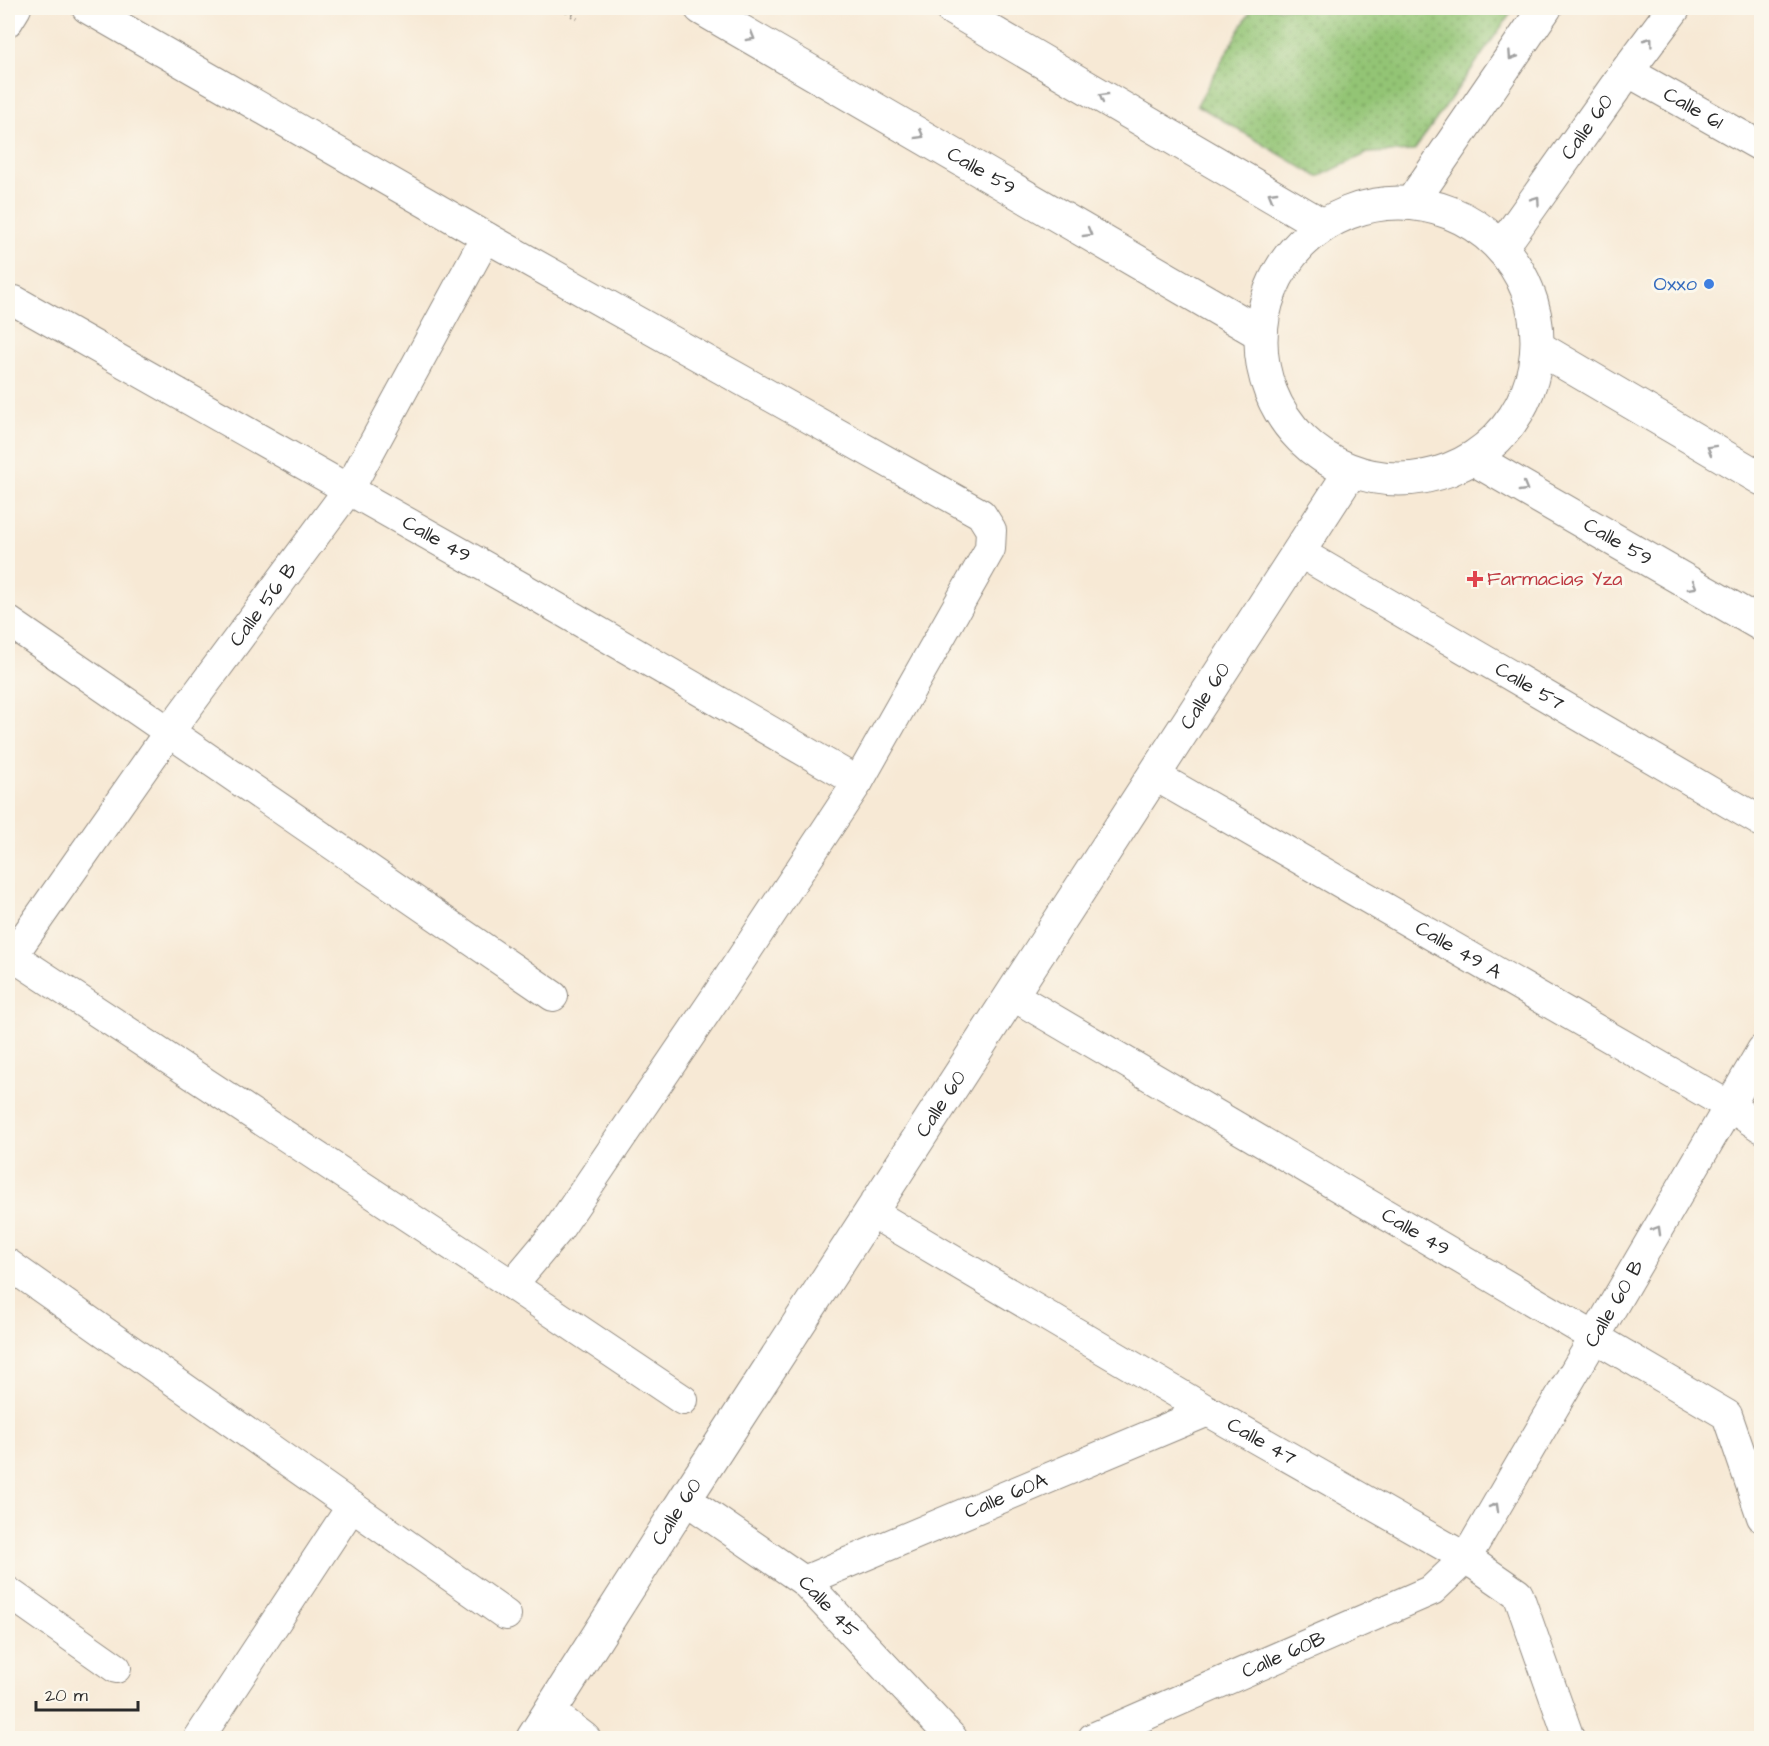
<svg xmlns="http://www.w3.org/2000/svg" width="1769" height="1746" font-family="'Architects Daughter',sans-serif">
	<style>
		.grass { fill: url(#grass-dots); stroke: #5f7850; stroke-width: 1.5 }
		.lines { fill: none; stroke-linecap: round; stroke-linejoin: round }
		.minor-casing { stroke: #918a80; stroke-width: 32 }
		.secondary-casing { stroke: #918a80; stroke-width: 35 }
		.path { stroke: #918a80; stroke-width: 4; stroke-dasharray: 1.5 4.5; stroke-linecap: butt }
		.minor { stroke: #fff; stroke-width: 30 }
		.secondary { stroke: #fff; stroke-width: 33 }
		.oneway { stroke: #a0a0a0 }
		.shop-dot { fill: #3f7fe0; stroke: #fbf7ec; stroke-width: 2 }
		.health-dot { fill: #e0444e; stroke: #fbf7ec; stroke-width: 2 }
		.labels { text-anchor: middle; dominant-baseline: central; stroke-width: 6; stroke-linejoin: round; paint-order: stroke }
		.street-label { font-size: 20px; fill: #2b2b2b; stroke: #fbf7ec }
		.shop-label { font-size: 20px; fill: #366cbe; stroke: #fbf7ec; text-anchor: end }
		.health-label { font-size: 20px; fill: #be3a42; stroke: #fbf7ec; text-anchor: start }
	</style>
	<defs>
		<pattern id="grass-dots" width="8" height="8" patternUnits="userSpaceOnUse" patternTransform="scale(1.5)"><rect width="8" height="8" fill="#93c474"/><path d="M2 2h.1M6 6h.1" fill="none" stroke="#789f5f" stroke-width="1.8" stroke-linecap="round"/></pattern>
	</defs>
	<rect width="100%" height="100%" fill="#fbf7ec"/>
	<filter id="ink" filterUnits="userSpaceOnUse"><feTurbulence type="fractalNoise" baseFrequency=".0167" numOctaves="2"/><feDisplacementMap in="SourceGraphic" scale="12" xChannelSelector="R" yChannelSelector="G"/><feConvolveMatrix kernelMatrix="1 2 1 2 8 2 1 2 1" color-interpolation-filters="sRGB"/></filter>
	<filter id="wash" filterUnits="userSpaceOnUse"><feTurbulence type="fractalNoise" baseFrequency=".008" numOctaves="4" result="noise"/><feDisplacementMap in="SourceGraphic" scale="24" xChannelSelector="R" yChannelSelector="G"/><feGaussianBlur stdDeviation="1.35" result="paint"/><feColorMatrix in="noise" values="0 0 0 0 0 0 0 0 0 0 0 0 0 0 0 0 0 1.4 0 .05"/><feComposite in="paint" operator="in"/></filter>
	<g filter="url(#wash)">
		<rect width="100%" height="100%" fill="#f7e9d5"/>
		<polygon class="grass" points="1252,8 1510,8 1511,13 1414,151 1368,153 1318,177 1197,105"/>
	</g>
	<g filter="url(#ink)">
		<g class="lines">
			<g class="minor-casing">
				<g id="minor">
					<polyline points="87,8 486,237 981,514 991,530 990,549 858,782 716,997 558,1230 512,1285"/>
					<polyline points="8,21 16,8"/>
					<path id="s1" d="M1627,71L1762,147"/>
					<path id="s2" d="M15,301L521,587L858,782"/>
					<path id="s3" d="M1299,552L1762,822"/>
					<polyline points="8,621 553,996"/>
					<path id="s4" d="M1154,775L1729,1106L1762,1128"/>
					<polyline points="8,953 512,1285 683,1400"/>
					<path id="s5" d="M12,956L169,732L349,489L486,237"/>
					<path id="s6" d="M1012,995L1727,1415L1762,1517"/>
					<path id="s7" d="M871,1212L1208,1411L1466,1558L1518,1594L1569,1738"/>
					<polyline points="8,1264 506,1615"/>
					<path id="s8" d="M685,1499L804,1581L952,1738"/>
					<path id="s9" d="M804,1581L1208,1411"/>
					<polyline points="8,1592 116,1668"/>
					<polyline points="551,1712 585,1738"/>
					<polyline points="199,1738 352,1506"/>
					<path id="s10" d="M1093,1738L1432,1590L1466,1558L1762,1050"/>
				</g>
			</g>
			<g class="secondary-casing">
				<g id="secondary">
					<path id="s11" d="M701,8L1260,333"/>
					<polyline points="951,8 1322,225"/>
					<polyline points="1412,202 1545,8"/>
					<circle cx="1399" cy="341" r="138"/>
					<path id="s12" d="M1502,247L1627,71L1674,8"/>
					<polyline points="1539,348 1762,479"/>
					<path id="s13" d="M1474,459L1762,625"/>
					<path id="s14" d="M533,1738L685,1499L1351,471"/>
				</g>
			</g>
			<polyline class="path" points="562,8 577,19"/>
			<use href="#minor" class="minor"/>
			<use href="#secondary" class="secondary"/>
		</g>
		<defs><path id="oneway-chevron" d="M-2-3.5L2.5 0L-2 3.5" fill="none" stroke-width="1.6" stroke-linecap="round" stroke-linejoin="round" transform="scale(1.5)"/></defs>
		<g class="oneway">
			<use href="#oneway-chevron" transform="translate(751 37) rotate(30)"/>
			<use href="#oneway-chevron" transform="translate(1649 41) rotate(-53)"/>
			<use href="#oneway-chevron" transform="translate(1512 56) rotate(124)"/>
			<use href="#oneway-chevron" transform="translate(1103 97) rotate(-150)"/>
			<use href="#oneway-chevron" transform="translate(920 135) rotate(30)"/>
			<use href="#oneway-chevron" transform="translate(1272 195) rotate(-150)"/>
			<use href="#oneway-chevron" transform="translate(1536 200) rotate(-55)"/>
			<use href="#oneway-chevron" transform="translate(1088 233) rotate(30)"/>
			<use href="#oneway-chevron" transform="translate(1711 449) rotate(-150)"/>
			<use href="#oneway-chevron" transform="translate(1524 488) rotate(30)"/>
			<use href="#oneway-chevron" transform="translate(1693 586) rotate(30)"/>
			<use href="#oneway-chevron" transform="translate(1657 1230) rotate(-60)"/>
			<use href="#oneway-chevron" transform="translate(1495 1507) rotate(-60)"/>
		</g>
	</g>
	<circle class="shop-dot" cx="1709" cy="284" r="6"/>
	<path class="health-dot" d="M1472 570h6v6h6v6h-6v6h-6v-6h-6v-6h6z"/>
	<g class="labels">
		<g class="street-label">
			<text stroke="none"><textPath href="#s1" startOffset="76">Calle 61</textPath></text>
			<text stroke="none"><textPath href="#s12" startOffset="147">Calle 60</textPath></text>
			<text stroke="none"><textPath href="#s11" startOffset="324">Calle 59</textPath></text>
			<text stroke="none"><textPath href="#s2" startOffset="484">Calle 49</textPath></text>
			<text stroke="none"><textPath href="#s13" startOffset="166">Calle 59</textPath></text>
			<text stroke="none"><textPath href="#s5" startOffset="432">Calle 56 B</textPath></text>
			<text stroke="none"><textPath href="#s3" startOffset="267">Calle 57</textPath></text>
			<text stroke="none"><textPath href="#s14" startOffset="1240">Calle 60</textPath></text>
			<text stroke="none"><textPath href="#s4" startOffset="351">Calle 49 A</textPath></text>
			<text stroke="none"><textPath href="#s14" startOffset="754">Calle 60</textPath></text>
			<text stroke="none"><textPath href="#s6" startOffset="468">Calle 49</textPath></text>
			<text stroke="none"><textPath href="#s10" startOffset="711">Calle 60 B</textPath></text>
			<text stroke="none"><textPath href="#s7" startOffset="453">Calle 47</textPath></text>
			<text stroke="none"><textPath href="#s9" startOffset="219">Calle 60A</textPath></text>
			<text stroke="none"><textPath href="#s14" startOffset="268">Calle 60</textPath></text>
			<text stroke="none"><textPath href="#s8" startOffset="180">Calle 45</textPath></text>
			<text stroke="none"><textPath href="#s10" startOffset="208">Calle 60B</textPath></text>
		</g>
		<g class="shop-label">
			<text x="1697" y="284">Oxxo</text>
		</g>
		<g class="health-label">
			<text x="1487" y="579">Farmacias Yza</text>
		</g>
	</g>
	<rect width="1769" height="1746" fill="none" stroke="#fbf7ec" stroke-width="30"/>
	<path d="M36 1701v9h102v-9" fill="none" stroke="#2b2b2b" stroke-width="3"/>
	<text x="45" y="1701" font-size="18" fill="#2b2b2b" stroke="#fbf7ec" stroke-width="4.5" paint-order="stroke">20 m</text>
</svg>
